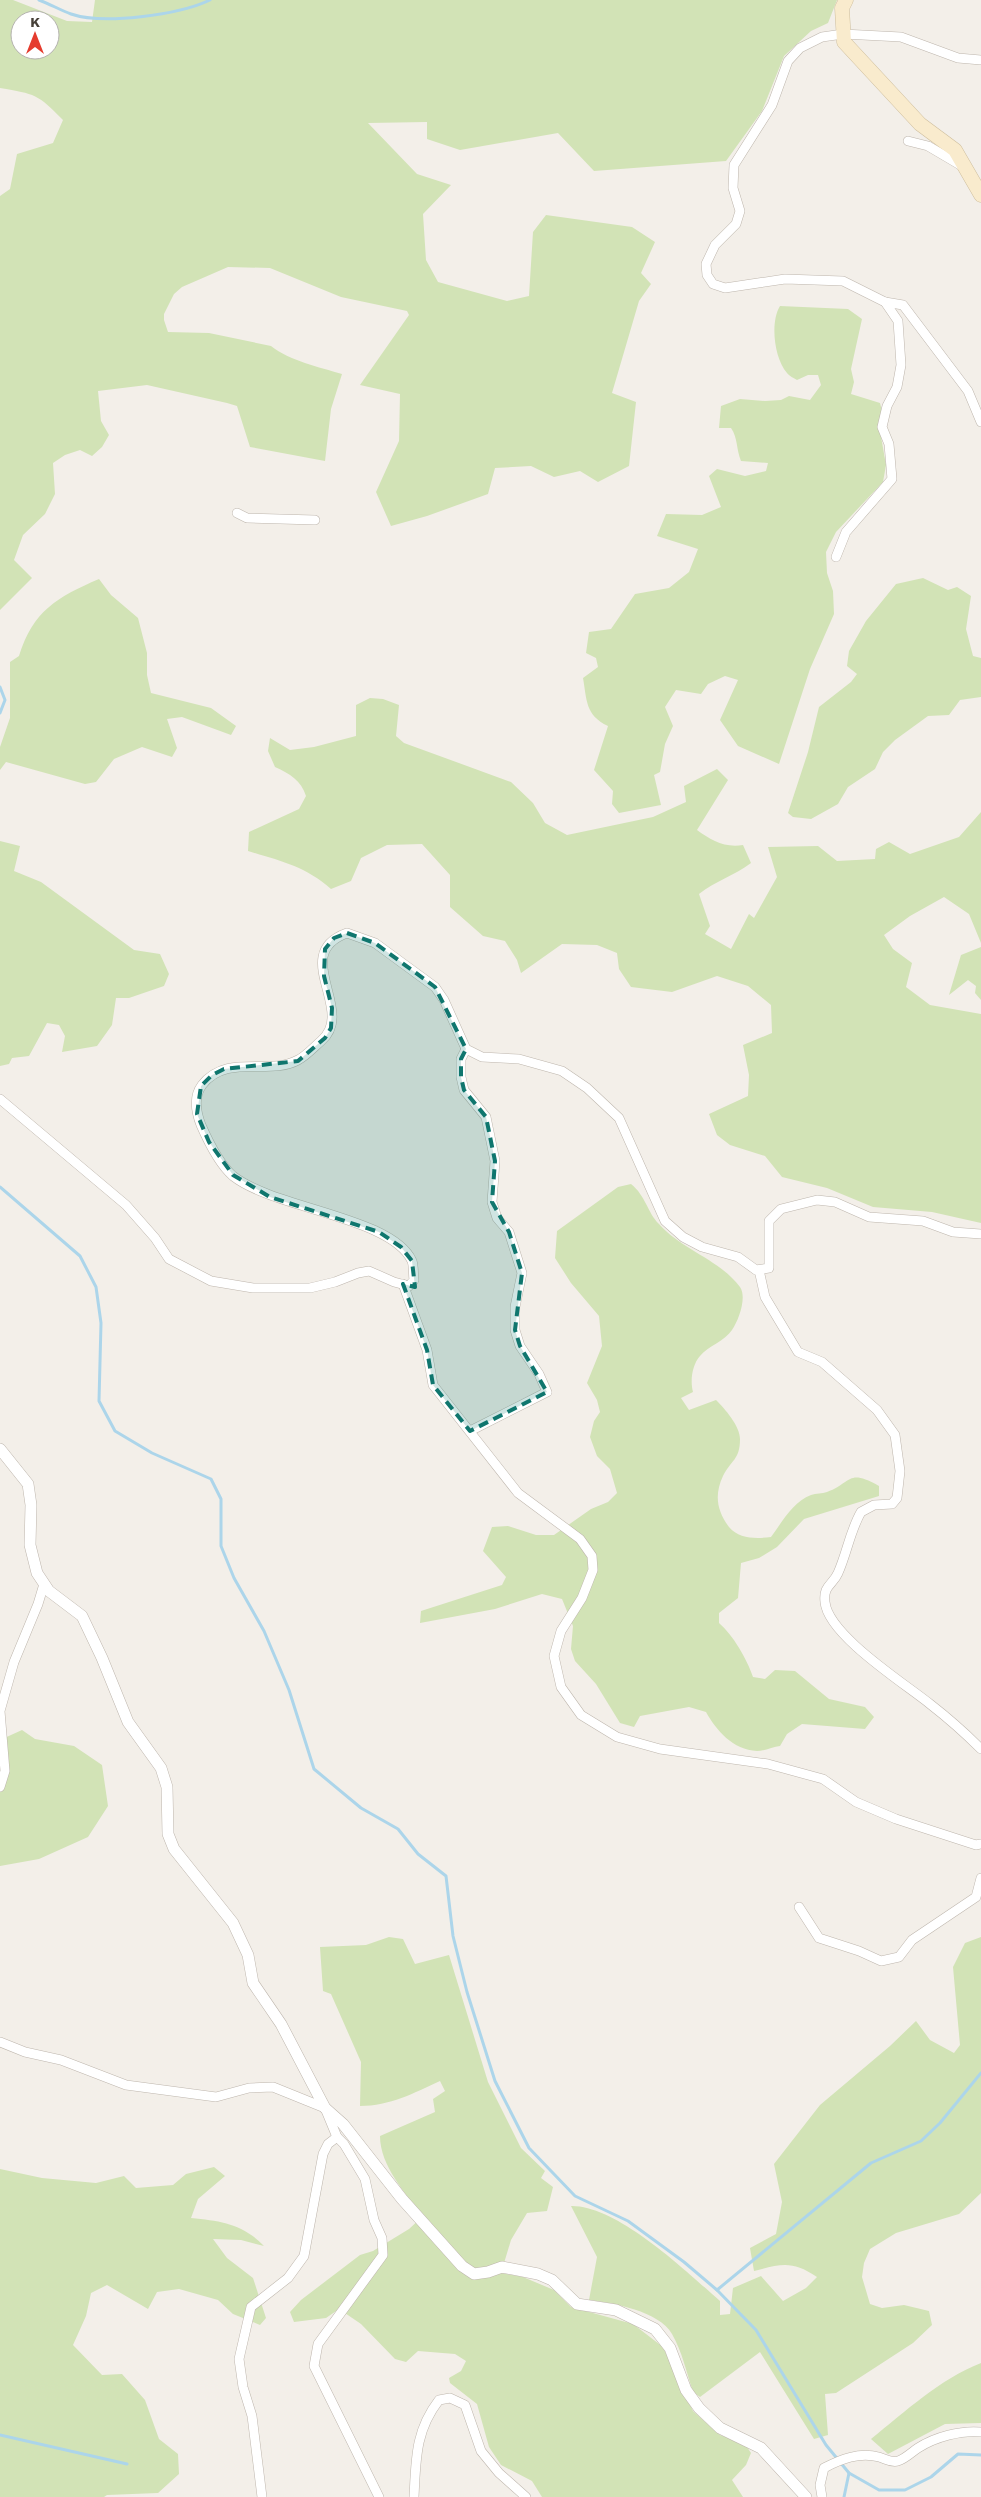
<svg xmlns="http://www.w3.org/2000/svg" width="981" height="2497" font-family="'Work Sans',sans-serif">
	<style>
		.green { fill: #d2e3b6; fill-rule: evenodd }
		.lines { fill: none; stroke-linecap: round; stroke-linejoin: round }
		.stream { stroke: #acd5ea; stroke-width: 3 }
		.minor-casing { stroke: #beb6ad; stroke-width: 10 }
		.tertiary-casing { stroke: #beb6ad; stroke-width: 12 }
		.secondary-casing { stroke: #cebe9d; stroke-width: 15 }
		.minor { stroke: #fff; stroke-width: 9 }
		.tertiary { stroke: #fff; stroke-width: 11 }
		.secondary { stroke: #f9ebcd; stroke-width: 14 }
		.marked { fill: #0f766e; fill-opacity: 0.2; stroke: #0f766e; stroke-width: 4; stroke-dasharray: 10 6; stroke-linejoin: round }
	</style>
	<rect width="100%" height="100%" fill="#f3efe9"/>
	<g class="green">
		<path d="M0,0H13L67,21L92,22L95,0H837L828,23L811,31L784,56L762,111L726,161L594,171L558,133L460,150L427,139V122L368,123L417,174L451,185L423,214L426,260L438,282L507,301L529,296L533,232L546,215L632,227L655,242L641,273L651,284L639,301L612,393L636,402L629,466L598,482L580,471L554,477L531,466L495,468L488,494L427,516L391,526L376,492L399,441L400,394L360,385L409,315L407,311L341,297L270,268L228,267L182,287L174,294L164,314V320L168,332L209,333L271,346C290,361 319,367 342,374L331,409L325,461L250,447L237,406L227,403L147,385L98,391L101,421L109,435L102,447L92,456L80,450L65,455L53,463L55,494L45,514L23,535L14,560L32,578L0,610V196L10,189L17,154L53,143L63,120C38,94 35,94 0,88ZM20,20H50V50H20Z"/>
		<path d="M780,306L848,309L862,319L851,369L854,382L851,394L880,403L882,411L880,431L886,465L883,482L836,532L826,552L827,573L833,591L834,614L810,669L779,764L738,746L720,720L738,680L725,676L708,684L701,694L676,690L665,707L673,726L665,744L660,772L654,775L661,805L619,813L612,804L613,791L594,770L608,726C585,715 587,700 583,678L598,667L596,658L586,653L589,632L611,629L635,594L669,588L689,572L698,549L657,536L666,514L702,515L721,507L709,476L717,469L745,476L766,471L768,463L741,461C736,449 738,438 731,428H719L721,406L740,399L765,401L781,400L789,396L810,400L821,385L818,375H808L797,380C794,378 789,376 787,373C774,358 770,322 780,306Z"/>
		<polygon points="923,578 948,590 957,587 971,596 966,629 973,656 981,658 981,697 960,700 949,715 928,716 895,740 883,752 875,769 848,787 838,804 811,819 793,817 788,813 808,752 819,707 851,682 857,674 847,666 849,651 866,621 896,584"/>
		<path d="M99,579L111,595L138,618L147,653V675L151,693L211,708L236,726L231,735L182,717L167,719L177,748L172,757L142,747L114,759L96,782L85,784L6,762L0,770V747L10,718V662L19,656C33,611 57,597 99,579Z"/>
		<path d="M370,698L383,699L399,705L396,736L404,743L511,782L533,803L545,823L567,835L653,817L686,802L684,786L717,769L728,780L697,830C711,840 724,848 743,845L751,863C734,876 715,881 699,894L710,926L705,934L731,949L749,914L754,918L777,877L768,847L818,846L837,861L875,859L876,849L889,842L910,854L959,837L981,812V943L969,914L944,897L910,916L884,935L893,949L912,963L906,987L930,1005L981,1014V1223L932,1212L873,1207L827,1188L782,1177L765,1156L730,1145L717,1135L709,1114L748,1096L749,1075L743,1045L772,1033L771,1005L748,986L717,976L672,992L631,987L619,969L617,953L597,945L562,944L521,973L517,960L505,941L483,936L450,907V875L422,844L387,845L361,858L351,881L331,889C305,866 280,861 248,851L249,832L299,809L306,796C301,780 290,774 275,767L268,751L270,738L290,750L314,747L356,736V705Z"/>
		<polygon points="0,841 20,846 14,871 41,882 134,950 160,954 169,974 164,986 129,998 116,998 112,1025 97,1046 62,1052 65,1036 59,1025 47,1023 29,1056 12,1058 9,1064 0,1066"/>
		<polygon points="981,947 981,1000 975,993 976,986 968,980 949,995 961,955"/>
		<path d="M631,1184C646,1196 647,1212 659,1224C682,1250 719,1259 740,1287C747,1297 739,1320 732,1330C725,1341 708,1346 700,1356C692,1365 690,1381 693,1392L681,1398L689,1410L716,1400C725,1409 740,1426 740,1439C740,1460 731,1460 723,1476C714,1495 717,1511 729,1527C739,1539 756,1539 771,1537C782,1522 793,1502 811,1495C816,1493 822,1494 827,1492C852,1483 847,1468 879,1486V1496L804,1519L777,1547L759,1558L741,1563L738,1598L719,1613V1623C733,1635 747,1659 753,1677L765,1679L775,1670L795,1671L829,1699L865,1707L874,1717L865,1729L802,1724L787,1734L780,1746C773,1747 764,1751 757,1751C733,1750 716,1730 706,1712L689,1707L640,1716L634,1727L620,1723L596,1684L575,1661L571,1649L573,1626L562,1599L542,1594L495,1609L420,1623L421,1611L502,1585L506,1577L483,1551L492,1527L508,1526L536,1535H554L591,1509L608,1502L617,1493L610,1469L597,1456L590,1437L594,1421L600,1412L597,1400L587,1383L602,1346L599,1316L571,1283L555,1258L557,1231L618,1187Z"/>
		<polygon points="22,1730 35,1739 74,1746 102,1765 108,1806 88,1837 39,1859 0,1866 0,1740"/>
		<path d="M389,1937L403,1939L415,1964L449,1955L488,2082L521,2148L545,2171L541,2178L553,2187L547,2211L527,2213L511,2240L501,2273L523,2277L554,2290L571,2307L633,2324L663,2347L693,2411L720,2435L745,2444L751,2453L746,2465L732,2480L743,2497H542L532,2481L501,2465L489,2447L477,2404L450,2383L449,2378L461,2371L466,2361L455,2354L418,2351L406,2362L395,2359L361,2324L339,2309L326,2318L294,2322L290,2312L301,2300L360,2255L373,2251L409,2229L422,2217C406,2193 380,2166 380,2136L435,2112L433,2099L445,2091L440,2081C414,2093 390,2106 360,2106L361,2062L331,1994L323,1991L320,1947L366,1945Z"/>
		<path d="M981,1937V2193L959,2214L896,2233L870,2249L864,2263L862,2277L870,2304L882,2308L904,2305L929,2311L932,2325L913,2343L836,2393L825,2394L828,2435L814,2439L760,2352L700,2397L693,2392C687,2374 682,2351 672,2334C659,2311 613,2303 589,2300L597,2257L571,2206C617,2205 686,2271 720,2301V2315L730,2314L733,2288L761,2276L783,2301L806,2288L817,2277C792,2260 781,2264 754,2271L750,2248L776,2234L782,2202L774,2164L820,2105L890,2046L916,2021L930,2040L954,2053L960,2045L953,1967L965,1943Z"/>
		<path d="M214,2167L225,2176L198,2199L191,2218C221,2221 243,2224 264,2246L241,2240L213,2239L227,2258L253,2278L266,2318L260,2325L233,2314L218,2300L179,2289L157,2292L148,2309L107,2285L91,2293L86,2316L73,2345L102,2375L122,2374L145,2400L159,2439L178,2454L179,2474L158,2493L107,2495L104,2497H0V2169L42,2178L96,2183L124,2176L136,2188L173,2185L186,2174Z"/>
		<path d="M981,2363V2423L945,2424L888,2454L871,2439C906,2411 940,2379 981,2363Z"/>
	</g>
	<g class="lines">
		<g class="stream">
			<path d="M39,0C50,4 60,10 71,14C103,25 179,15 210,0"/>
			<polyline points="0,687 5,700 0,713"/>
			<polyline points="0,1187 80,1256 96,1287 101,1323 99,1401 115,1431 152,1453 211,1479 221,1499 221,1546 234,1578 264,1631 289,1690 314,1769 361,1808 398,1829 418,1854 446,1876 453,1936 467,1992 495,2081 529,2148 575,2196 628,2221 684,2262 717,2290 756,2330 826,2445 849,2473 844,2497"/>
			<polyline points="717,2290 871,2163 921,2141 940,2123 981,2073"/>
			<polyline points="0,2435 127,2464"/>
			<polyline points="849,2473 879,2490 905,2490 931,2477 958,2454 981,2455"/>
		</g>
		<g class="minor-casing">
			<g id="minor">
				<polyline points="908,141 928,146 962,166"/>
				<polyline points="885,302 903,305 968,391 981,422"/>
				<polyline points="237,513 247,518 315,520"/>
				<polyline points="836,557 846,532 892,479 889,444 882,427 887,406 897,387 901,365 898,321 885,302 843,281 785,279 725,288 713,284 707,275 706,264 715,245 736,224 740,211 733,188 734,165 772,105 788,61 800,48 822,37 843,34 901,37 958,58 981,60"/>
				<polyline points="466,1049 461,1059 461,1077 464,1090 486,1117 495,1161 492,1202 497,1218 509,1232 522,1273 515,1307 515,1330 520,1346 539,1374 547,1392 470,1431"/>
				<path d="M0,1099L126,1205L155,1238L169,1259L211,1281L253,1288H310L335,1282L358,1273L369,1271L394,1282L409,1286L414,1280C413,1274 414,1266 412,1261C392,1217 275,1209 233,1176C219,1164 208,1141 201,1125C196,1112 193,1097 202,1085C227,1053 269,1076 298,1060C306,1056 314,1047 321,1041C357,1011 289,954 347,933L375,943L435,987L444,1000L466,1049L482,1057L519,1059L562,1071L587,1088L619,1118L665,1221L683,1237L702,1247L738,1257L756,1270L769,1268V1221L781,1209L817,1200L835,1202L869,1217L923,1221L953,1232L981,1234"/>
				<path d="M759,1270L765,1297L798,1352L822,1362L877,1410L895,1435L900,1471L897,1498L892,1504L874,1505L861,1512C850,1531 847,1553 838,1573C833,1585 823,1585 825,1602C828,1635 904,1683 930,1704C948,1718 965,1733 981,1749"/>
				<polyline points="403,1284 427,1350 433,1385 518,1493 580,1539 592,1556 593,1570 582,1598 561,1631 554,1656 561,1687 581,1715 617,1737 660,1749 768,1764 823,1779 856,1802 896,1819 976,1845 981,1844"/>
				<polyline points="0,1787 5,1771 0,1711 14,1662 38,1604 44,1584"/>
				<polyline points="799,1907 819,1938 859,1951 881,1961 899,1957 912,1940 976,1897 981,1878"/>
				<polyline points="0,2042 25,2052 61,2060 126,2085 216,2097 249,2088 273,2087 325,2108 337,2137 344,2144 365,2179 374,2220 382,2238 383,2255 318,2344 314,2366 379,2497"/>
				<polyline points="262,2497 252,2416 243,2387 239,2359 251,2307 288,2278 304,2256 323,2154 328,2144 337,2137"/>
				<path d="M414,2497C416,2460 415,2431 439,2400L450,2398L465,2405L481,2451L499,2473L526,2497"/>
				<path d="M822,2497L820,2485L824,2468C841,2459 859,2452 879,2457C886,2459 891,2463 898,2461C905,2459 912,2452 918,2448C935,2437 961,2430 981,2432"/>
			</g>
		</g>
		<g class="tertiary-casing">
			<polyline id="tertiary" points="0,1449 28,1484 31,1505 30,1545 37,1573 49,1591 82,1616 102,1658 128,1722 161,1768 167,1787 168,1834 174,1849 233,1923 248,1955 253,1983 281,2024 325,2108 343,2124 402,2199 462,2266 474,2274 488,2272 502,2267 538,2274 552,2280 577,2304 616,2310 655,2329 670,2348 686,2390 699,2408 720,2428 761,2448 806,2497"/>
		</g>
		<g class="secondary-casing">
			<polyline id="secondary" points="846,0 842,8 844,42 920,124 955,150 981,195"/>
		</g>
		<use href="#minor" class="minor"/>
		<use href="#tertiary" class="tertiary"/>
		<use href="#secondary" class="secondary"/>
	</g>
	<path class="marked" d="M347,933L375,943L435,987L466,1049L461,1059V1077L464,1090L486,1117L495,1161L492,1202L509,1232L522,1273L515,1330L520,1346L547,1392L470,1431L433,1385L427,1350L403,1284L415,1287L412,1261L401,1247L379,1232L270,1197L233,1175L209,1142L197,1114L201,1086L212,1075L224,1069L298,1061L325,1038L331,1028L332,1008L324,976L325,949L334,938Z"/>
	<g transform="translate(35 35)"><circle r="24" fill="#ffffff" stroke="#b5b3af"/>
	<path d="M0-4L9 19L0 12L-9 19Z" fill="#e53c2e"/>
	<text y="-8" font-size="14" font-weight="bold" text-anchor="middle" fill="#464038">K</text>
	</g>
</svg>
